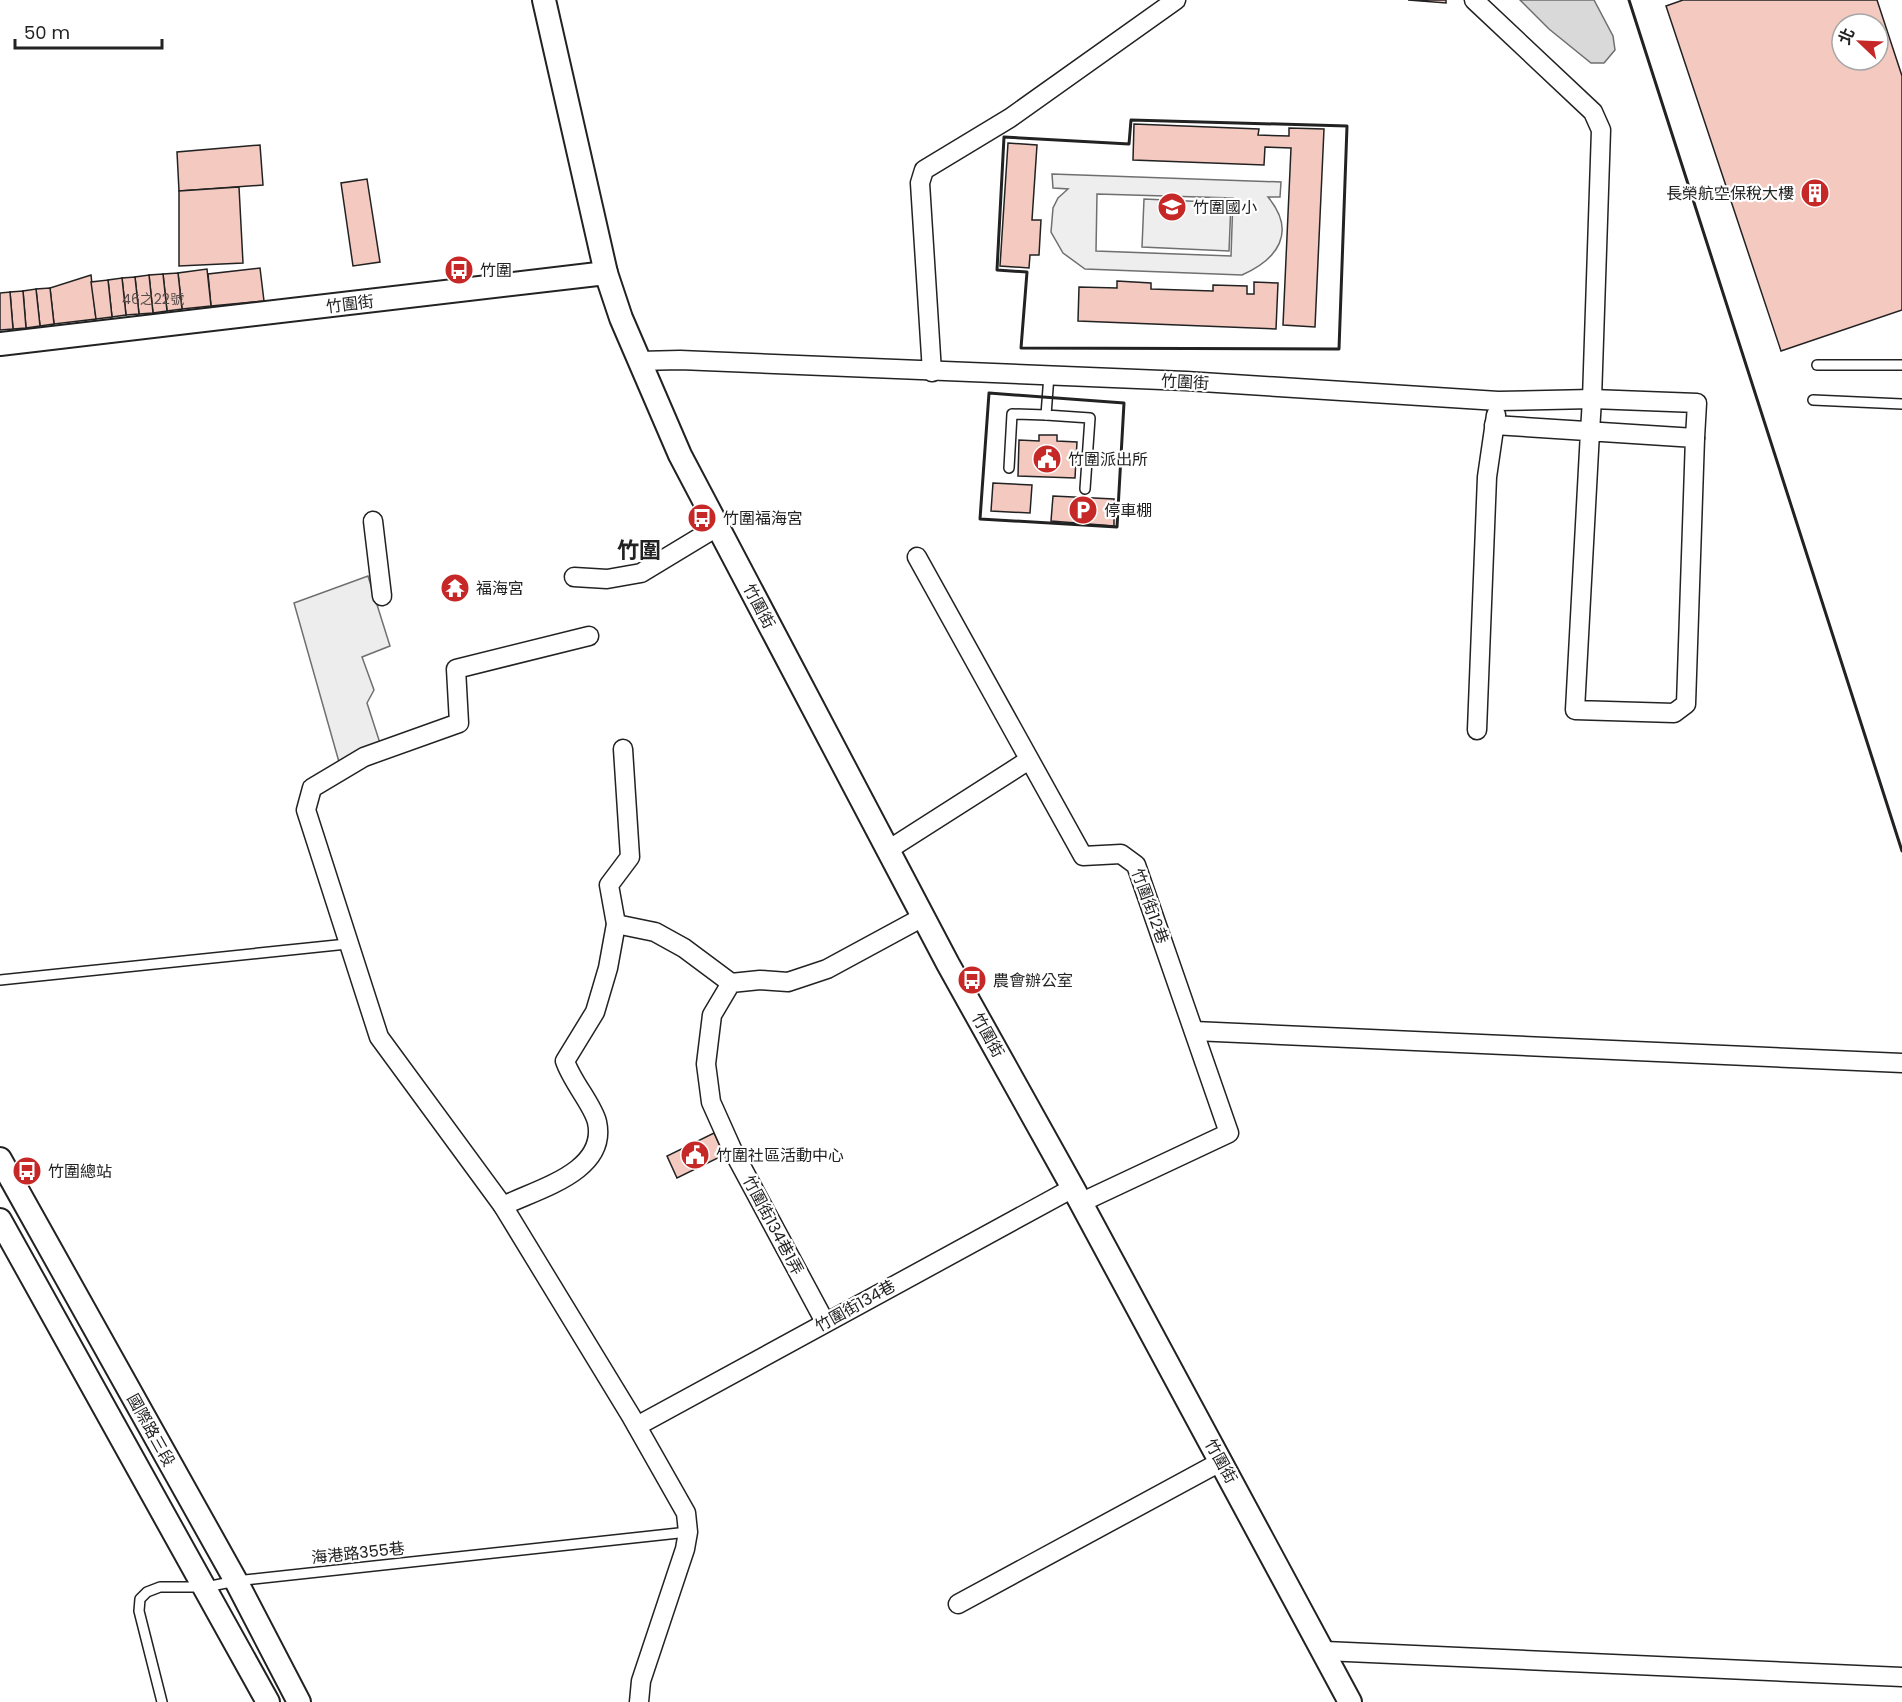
<svg xmlns="http://www.w3.org/2000/svg" width="1902" height="1702" font-family="Poppins,'Noto Sans TC',sans-serif">
	<style>
		.green { fill: #eee; stroke: #6f6f6f; stroke-width: 1.5; fill-rule: evenodd }
		.parking { fill: #ededed; stroke: #6f6f6f; stroke-width: 1.5 }
		.water { fill: #d9d9d9; stroke: #6f6f6f; stroke-width: 1.5 }
		.building { fill: #f3c9c0; stroke: #222; stroke-width: 1.5; fill-rule: evenodd }
		.lines { fill: none; stroke-linecap: round; stroke-linejoin: round }
		.service-casing { stroke: #222; stroke-width: 12 }
		.minor-casing { stroke: #222; stroke-width: 21 }
		.tertiary-casing { stroke: #222; stroke-width: 26 }
		.service { stroke: #fff; stroke-width: 9 }
		.minor { stroke: #fff; stroke-width: 18 }
		.tertiary { stroke: #fff; stroke-width: 22 }
		.wall { stroke: #222; stroke-width: 3 }
		.labels { text-anchor: middle; dominant-baseline: central; stroke-width: 4.5; stroke-linejoin: round; paint-order: stroke }
		.number-label { font-size: 14px; fill: #564c4a }
		.poi-label { font-size: 16px; fill: #222; stroke: #fff; text-anchor: start }
		.street-label { font-size: 16px; fill: #222; stroke: #fff }
		.district-label { font-size: 22px; font-weight: bold; fill: #222; stroke: #fff }
	</style>
	<rect width="100%" height="100%" fill="#fff"/>
	<g class="green">
		<path d="M1052,174L1281,182L1280,197H1268C1297,232 1278,259 1242,275L1085,269L1063,253L1051,232L1053,208L1058,198L1068,189L1053,188ZM1097,194L1233,198L1231,256L1096,251Z"/>
		<polygon points="1144,199 1231,203 1229,251 1142,247"/>
	</g>
	<polygon class="parking" points="368,576 390,646 362,657 374,690 367,703 380,743 339,762 294,603"/>
	<polygon class="water" points="1520,0 1594,0 1613,36 1615,50 1604,63 1591,63 1549,29"/>
	<g class="building">
		<polygon points="1408,0 1446,0 1446,3"/>
		<path d="M1683,0H1877L1902,76V310L1781,351L1666,6ZM1842,24H1878V60H1842Z"/>
		<polygon points="1134,124 1259,129 1258,135 1289,136 1289,128 1324,129 1315,327 1283,325 1291,148 1265,147 1264,165 1133,160"/>
		<polygon points="1008,143 1037,145 1032,220 1041,220 1039,255 1030,255 1029,268 1000,266"/>
		<polygon points="260,145 263,185 179,191 177,152"/>
		<polygon points="367,179 380,262 353,266 341,183"/>
		<polygon points="239,187 243,263 179,266 179,191"/>
		<polygon points="260,268 264,301 211,306 208,274"/>
		<polygon points="207,269 211,306 182,309 178,273"/>
		<polygon points="178,273 182,309 167,311 163,274"/>
		<polygon points="163,274 167,311 153,313 149,275"/>
		<polygon points="91,275 96,319 54,324 50,288"/>
		<polygon points="149,275 153,313 139,314 135,277"/>
		<polygon points="135,277 139,314 126,315 122,278"/>
		<polygon points="122,278 126,315 112,317 108,280"/>
		<polygon points="108,280 112,317 96,319 91,282"/>
		<polygon points="1117,281 1151,283 1151,289 1213,291 1213,285 1247,286 1247,294 1254,294 1254,282 1278,283 1276,329 1078,321 1079,287 1117,288"/>
		<polygon points="50,288 54,324 40,326 36,289"/>
		<polygon points="36,289 40,326 26,328 23,291"/>
		<polygon points="23,291 26,328 13,329 10,292"/>
		<polygon points="10,292 13,329 0,330 0,293"/>
		<polygon points="1039,435 1057,435 1057,441 1077,442 1075,478 1018,476 1019,440 1039,441"/>
		<polygon points="993,483 1032,485 1030,513 991,511"/>
		<polygon points="1053,496 1114,499 1114,526 1051,521"/>
		<polygon points="714,1133 724,1155 677,1178 667,1156"/>
	</g>
	<g class="lines">
		<g class="service-casing">
			<g id="service">
				<polyline points="1817,365 1902,365"/>
				<polyline points="1049,375 1046,415 1090,418 1085,489"/>
				<polyline points="1813,400 1902,404"/>
				<polyline points="1009,468 1012,414 1046,415"/>
				<polyline points="0,980 347,944"/>
				<polyline points="162,1702 139,1611 140,1599 147,1592 160,1587 206,1587 236,1581 688,1532"/>
			</g>
		</g>
		<g class="minor-casing">
			<g id="minor">
				<polyline points="1474,0 1593,112 1601,130 1592,399 1590,432 1575,710 1674,713 1686,704 1695,438 1494,425"/>
				<polyline points="639,361 680,360 1186,381 1498,401 1592,399 1697,403 1695,438"/>
				<polyline points="932,372 920,183 924,170 1010,118 1176,0"/>
				<polyline points="373,521 382,596"/>
				<polyline points="917,557 1083,856 1121,854 1136,865 1229,1133 1080,1203"/>
				<polyline points="574,577 607,579 641,573 717,527"/>
				<polyline points="589,636 456,669 459,723 364,757 312,788 306,810 379,1037 503,1206 631,1416 686,1513 688,1532 685,1549 641,1681 639,1702"/>
				<polyline points="1477,730 1487,477 1496,415"/>
				<polyline points="888,850 1029,760"/>
				<polyline points="616,924 655,932 684,948 731,983"/>
				<polyline points="1194,1031 1902,1063"/>
				<path d="M503,1206C537,1189 608,1172 597,1122C593,1105 572,1082 565,1061L595,1012L608,968L616,924L609,885L630,857L623,749"/>
				<polyline points="825,1322 732,1149 711,1102 706,1064 712,1015 731,983 760,980 788,982 827,969 923,917"/>
				<polyline points="637,1426 1073,1188"/>
				<polyline points="958,1604 1222,1461"/>
				<polyline points="1325,1651 1902,1677"/>
			</g>
		</g>
		<g class="tertiary-casing">
			<g id="tertiary">
				<polyline points="544,0 606,273 621,318 680,455 948,964 1073,1188 1350,1702"/>
				<polyline points="0,344 606,273"/>
				<polyline points="0,1159 236,1581 299,1702"/>
				<polyline points="0,1220 268,1702"/>
			</g>
		</g>
		<use href="#service" class="service"/>
		<use href="#minor" class="minor"/>
		<use href="#tertiary" class="tertiary"/>
		<g class="wall">
			<polyline points="1629,0 1902,851"/>
			<polygon points="1131,120 1347,126 1339,349 1021,348 1027,272 997,270 1004,137 1129,144"/>
			<polygon points="989,393 1124,403 1117,527 980,519"/>
		</g>
	</g>
	<defs>
		<g id="building-disc" transform="scale(1.5)"><circle r="9.5" fill="#c62828" stroke="#fff"/><path d="M-4-6H4V6H1V3H-1V6H-4ZM-2.5-4.3h1.7v1.8h-1.7ZM.8-4.3h1.7v1.8H.8ZM-2.5-1h1.7V.8h-1.7ZM.8-1h1.7V.8H.8Z" fill="#fff"/></g>
		<g id="school-disc" transform="scale(1.5)"><circle r="9.5" fill="#c62828" stroke="#fff"/><path d="M0-5L7-2L0 1L-7-2ZM-4 1L0 2.5L4 1V4Q0 6-4 4Z" fill="#fff"/></g>
		<g id="bus-disc" transform="scale(1.5)"><circle r="9.5" fill="#c62828" stroke="#fff"/><path d="M-5-6H5V4H4V6H2V4H-2V6H-4V4H-5ZM-3.5-4V0h7V-4ZM-3.5 1.2v1.5H-2V1.2ZM2 1.2v1.5H3.5V1.2Z" fill="#fff"/></g>
		<g id="civic-disc" transform="scale(1.5)"><circle r="9.5" fill="#c62828" stroke="#fff"/><path d="M-.6-6.5H3V-4.5H.6V-3L4-1V1h2V6H-6V1h2V-1L-.6-3ZM-1.2 2.5V6h2.4V2.5Z" fill="#fff"/></g>
		<g id="parking-disc" transform="scale(1.5)"><circle r="9.5" fill="#c62828" stroke="#fff"/><path d="M-3.5-5.5H1a3.5 3.5 0 0 1 0 7H-1V5.5H-3.5ZM-1-3.4V-.6H.8a1.4 1.4 0 0 0 0-2.8Z" fill="#fff"/></g>
		<g id="temple-disc" transform="scale(1.5)"><circle r="9.5" fill="#c62828" stroke="#fff"/><path d="M0-6L5-2H3V0L6.5 2.5H4V6H1.5V3h-3V6H-4V2.5H-6.5L-3 0V-2H-5Z" fill="#fff"/></g>
	</defs>
	<g fill-rule="evenodd">
		<use href="#building-disc" x="1815" y="193"/>
		<use href="#school-disc" x="1172" y="207"/>
		<use href="#bus-disc" x="459" y="270"/>
		<use href="#civic-disc" x="1047" y="459"/>
		<use href="#parking-disc" x="1083" y="510"/>
		<use href="#bus-disc" x="702" y="518"/>
		<use href="#temple-disc" x="455" y="588"/>
		<use href="#bus-disc" x="972" y="980"/>
		<use href="#civic-disc" x="695" y="1155"/>
		<use href="#bus-disc" x="27" y="1171"/>
	</g>
	<g class="labels">
		<g class="number-label">
			<text x="153" y="299">46之22號</text>
		</g>
		<g class="poi-label">
			<text x="1794" y="193" text-anchor="end">長榮航空保稅大樓</text>
			<text x="1193" y="207">竹圍國小</text>
			<text x="480" y="270">竹圍</text>
			<text x="1068" y="459">竹圍派出所</text>
			<text x="1104" y="510">停車棚</text>
			<text x="723" y="518">竹圍福海宮</text>
			<text x="476" y="588">福海宮</text>
			<text x="993" y="980">農會辦公室</text>
			<text x="716" y="1155">竹圍社區活動中心</text>
			<text x="48" y="1171">竹圍總站</text>
		</g>
		<g class="street-label">
			<text transform="translate(350 304) rotate(-7)">竹圍街</text>
			<text transform="translate(1185 382) rotate(3)">竹圍街</text>
			<text transform="translate(759 606) rotate(62)">竹圍街</text>
			<text transform="translate(1150 906) rotate(70)">竹圍街12巷</text>
			<text transform="translate(988 1035) rotate(61)">竹圍街</text>
			<text transform="translate(773 1225) rotate(62)">竹圍街134巷1弄</text>
			<text transform="translate(855 1306) rotate(-29)">竹圍街134巷</text>
			<text transform="translate(151 1430) rotate(61)">國際路三段</text>
			<text transform="translate(1221 1461) rotate(61)">竹圍街</text>
			<text transform="translate(358 1553) rotate(-6)">海港路355巷</text>
		</g>
		<g class="district-label">
			<text x="639" y="550">竹圍</text>
		</g>
	</g>
	<g transform="translate(1860 42) rotate(293)"><circle r="28" fill="#ffffff" stroke="#a7a7a7" stroke-width="1.5"/>
	<path d="M0-4.5L10 22L0 15L-10 22Z" fill="#c62828"/>
	<text y="-9" font-size="16" font-weight="bold" text-anchor="middle" fill="#222222">北</text>
	</g>
	<path d="M15 39v9h147v-9" fill="none" stroke="#222222" stroke-width="3"/>
	<text x="24" y="39" font-size="18" fill="#222222" stroke="#ffffff" stroke-width="4.5" paint-order="stroke">50 m</text>
</svg>
